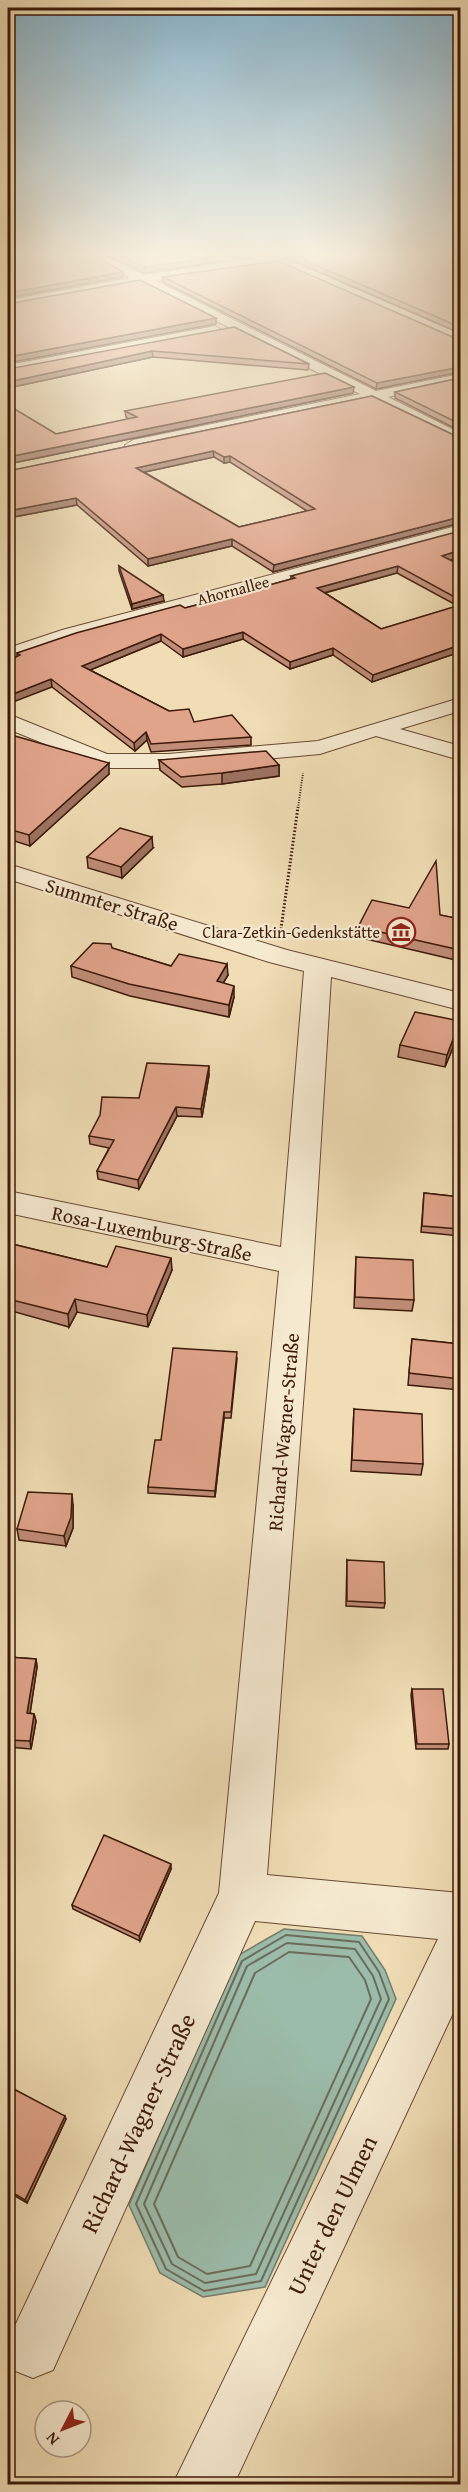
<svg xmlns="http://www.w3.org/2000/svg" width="468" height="2492" font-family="'Gentium Book Plus',serif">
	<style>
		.water { fill: #9bbcaa; stroke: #757b6a; stroke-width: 1.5 }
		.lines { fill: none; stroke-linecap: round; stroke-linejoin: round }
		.shore { stroke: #6c6b5a; stroke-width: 2 }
		.street-casing { stroke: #694b34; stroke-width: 2 }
		.path-far1 { stroke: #3c1a09; stroke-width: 2; stroke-dasharray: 1 1.5; stroke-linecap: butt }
		.path { stroke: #3c1a09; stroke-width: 3; stroke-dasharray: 1.5 2; stroke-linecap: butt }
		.street { fill: #f5e9cf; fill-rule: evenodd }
		.wall { fill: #c18d78; stroke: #3c1a09; stroke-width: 1.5; fill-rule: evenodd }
		.shaded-wall { fill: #9d7361; stroke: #3c1a09; stroke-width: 1.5 }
		.building { fill: #e0a48b; stroke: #3c1a09; stroke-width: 1.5; fill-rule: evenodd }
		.labels { text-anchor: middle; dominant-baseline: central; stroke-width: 4.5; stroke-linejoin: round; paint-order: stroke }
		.far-street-label { font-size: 16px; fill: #3c1a09; stroke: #f5e9cf }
		.far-poi-label { font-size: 16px; fill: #3c1a09; stroke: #f5e9cf; text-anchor: end }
		.street-label { font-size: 20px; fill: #3c1a09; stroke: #f5e9cf }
		.near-street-label { font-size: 24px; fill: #3c1a09; stroke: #f5e9cf }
	</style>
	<rect width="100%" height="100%" fill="#f0ddb5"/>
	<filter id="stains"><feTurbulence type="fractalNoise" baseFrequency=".00333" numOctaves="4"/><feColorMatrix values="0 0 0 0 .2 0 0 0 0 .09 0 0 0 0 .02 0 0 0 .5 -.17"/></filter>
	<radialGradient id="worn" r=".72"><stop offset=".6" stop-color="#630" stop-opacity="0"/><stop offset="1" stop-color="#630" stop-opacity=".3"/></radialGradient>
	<polygon class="water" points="284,1929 362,1936 385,1970 396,1999 265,2287 203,2297 160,2273 129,2205 237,1956"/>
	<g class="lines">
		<g class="shore">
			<polygon points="286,1935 359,1942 379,1972 389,1999 261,2281 204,2291 166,2269 136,2204 242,1961"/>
			<polygon points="287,1943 355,1949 373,1976 381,1999 256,2274 205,2283 172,2264 144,2204 247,1966"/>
			<polygon points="289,1952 349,1957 365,1980 371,1999 250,2266 207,2274 178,2257 154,2204 255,1973"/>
		</g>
		<g class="street-casing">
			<g id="street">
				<polygon points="93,257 107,257 144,275 266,257 281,257 460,334 460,343 455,342 278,264 156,281 376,391 460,374 460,382 388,397 460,433 460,444 372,400 133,450 127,448 125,445 133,440 360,394 141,283 8,308 8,300 130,278"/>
				<polygon points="215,326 222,330 220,333 8,373 8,365"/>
				<polygon points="460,525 460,535 76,638 8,661 8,648 62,630"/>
				<polygon points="460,698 460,711 400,729 460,746 460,760 376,736 320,754 168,768 104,768 8,729 8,714 107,754 168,754 318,741"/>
				<path d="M8,864L287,950L460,993V1010L331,977L312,1285L267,1875L460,1893V1998L234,2484H173L438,1939L255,1921L53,2370L33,2378L13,2370C7,2355 7,2345 13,2330L219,1893L279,1271L8,1213V1191L281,1247L304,971L269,962L8,879Z"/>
			</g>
		</g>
		<polyline class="path-far1" points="298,808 303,773"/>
		<polyline class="path" points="281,929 298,807"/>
		<use href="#street" class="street"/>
	</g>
	<g class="wall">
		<polygon points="111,257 253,257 144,273"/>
		<polygon points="285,257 460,257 460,333"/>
		<polygon points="163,277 460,339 460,372 376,389 163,282"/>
		<polygon points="234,327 309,364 308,370 153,357 8,388"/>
		<polygon points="460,378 460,431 395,398 395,392"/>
		<polygon points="353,393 8,464 8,405 56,434 129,419 126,417 125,411"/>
		<path d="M372,396L460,438V523L273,572L232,546L148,566L77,505L8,518V471ZM214,457L224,463L230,462L307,511L239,527L144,472Z"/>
		<path d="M451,560L460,565V652L372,682L333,655L290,669L243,639L183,657L161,641L90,670L169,711L194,722L251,737V745L151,752L147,740L135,751L52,687L17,656V653L215,600L291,579V576ZM397,573L458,606L381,629L325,593Z"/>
		<polygon points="119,566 164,601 132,609 119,571"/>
		<polygon points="8,734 109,774 30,846 8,839"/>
		<polygon points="159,760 279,765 279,776 222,784 182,787 160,770"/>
		<polygon points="153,848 122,878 88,868 87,857"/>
		<polygon points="440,915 460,919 460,961 357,937 358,927"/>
		<polygon points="112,948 171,966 228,975 223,983 234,997 229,1017 130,996 72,977 71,966"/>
		<polygon points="459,1033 445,1067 398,1057 400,1045"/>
		<polygon points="209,1075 202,1117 177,1116 139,1189 98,1179 97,1171 109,1148 90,1144 89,1136 139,1098"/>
		<polygon points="424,1193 460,1197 460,1236 421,1232"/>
		<polygon points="8,1243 107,1267 172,1270 148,1327 77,1312 69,1327 8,1310"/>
		<polygon points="356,1257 414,1300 412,1311 354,1308"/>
		<polygon points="412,1339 460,1344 460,1390 408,1385"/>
		<polygon points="237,1359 231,1418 224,1418 215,1497 148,1493 148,1487 161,1440"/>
		<polygon points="354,1409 423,1464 421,1475 351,1471"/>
		<polygon points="73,1505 73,1528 66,1546 19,1540 17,1529"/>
		<polygon points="347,1560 385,1603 384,1608 346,1606"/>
		<polygon points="8,1657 36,1659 37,1667 30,1713 34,1714 36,1721 31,1749 8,1747"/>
		<polygon points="412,1689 449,1744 448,1749 416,1749 411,1695"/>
		<polygon points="171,1869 140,1941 73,1909 72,1905"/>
		<polygon points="8,2086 66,2119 27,2203 8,2192"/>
	</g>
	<g class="shaded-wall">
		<polygon points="218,257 253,257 144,273 144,267"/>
		<polygon points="123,272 123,277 8,298 8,293"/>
		<polygon points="216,318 216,324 8,363 8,357"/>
		<polygon points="152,351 153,357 8,388 8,382"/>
		<polygon points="460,367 460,372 376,389 377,383"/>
		<polygon points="354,387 353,393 8,464 8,457"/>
		<polygon points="213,451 214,457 136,474 136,468"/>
		<polygon points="230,456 230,462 224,463 224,457"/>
		<polygon points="76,498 77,505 8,518 8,511"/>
		<polygon points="460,517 460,523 273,572 274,565"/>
		<polygon points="232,539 232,546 148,566 148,559"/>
		<polygon points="460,550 460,557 442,563 442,556"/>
		<polygon points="398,566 397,573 316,595 317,588"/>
		<polygon points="163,595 164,601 132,609 132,604"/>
		<polygon points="243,632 243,639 183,657 183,649"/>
		<polygon points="161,634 161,641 83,673 82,666"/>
		<polygon points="460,645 460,652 372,682 373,675"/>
		<polygon points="333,648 333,655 290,669 290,662"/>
		<polygon points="51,679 52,687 8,704 8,696"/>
		<polygon points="146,732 147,740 135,751 134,743"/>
		<polygon points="109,763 109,774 30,846 29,835"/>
		<polygon points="279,765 279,776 222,784 222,773"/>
		<polygon points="152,837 153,848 122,878 121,867"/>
		<polygon points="227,964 228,975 218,992 217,981"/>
		<polygon points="234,986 234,997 229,1017 229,1005"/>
		<polygon points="460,1022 459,1033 445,1067 447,1055"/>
		<polygon points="209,1066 209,1075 202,1117 201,1109"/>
		<polygon points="176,1107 177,1116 139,1189 138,1180"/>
		<polygon points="171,1258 172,1270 148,1327 147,1315"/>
		<polygon points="75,1299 77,1312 69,1327 68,1314"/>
		<polygon points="224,1412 224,1418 215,1497 215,1491"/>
		<polygon points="72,1494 73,1505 73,1528 66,1546 64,1536"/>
		<polygon points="36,1659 37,1667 29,1720 27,1713"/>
		<polygon points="34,1714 36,1721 31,1749 30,1741"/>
		<polygon points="171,1864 171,1869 140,1941 139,1936"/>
		<polygon points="65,2116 66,2119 27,2203 25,2200"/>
	</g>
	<g class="building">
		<polygon points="8,257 97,257 123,272 8,293"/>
		<polygon points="122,257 218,257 144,267"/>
		<polygon points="297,257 460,257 460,327"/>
		<polygon points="278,261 455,338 460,339 460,367 377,383 163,277"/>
		<polygon points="140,280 216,318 8,357 8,304"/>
		<polygon points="234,327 309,364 152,351 8,382 8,369"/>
		<polygon points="325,373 354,387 8,457 8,405 56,434 137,417 125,411"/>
		<polygon points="460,378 460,424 395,392"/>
		<path d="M372,396L460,438V517L274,565L232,539L148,559L76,498L8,511V471ZM213,451L224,457L230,456L315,509L239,527L136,468Z"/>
		<polygon points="460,531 460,550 442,556 460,565 460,600 398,566 317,588 381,629 460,605 460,645 373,675 333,648 290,662 243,632 183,649 161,634 82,666 169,711 189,709 194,722 232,715 251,737 151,744 146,732 134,743 51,679 8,696 8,661 20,655 17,653 76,633 180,605 185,608 215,600 295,578 291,576"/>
		<polygon points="119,566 163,595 132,604"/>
		<polygon points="8,734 109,763 29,835 8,829"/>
		<polygon points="266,751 279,765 222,773 181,777 159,760"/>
		<polygon points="120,828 152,837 121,867 87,857"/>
		<polygon points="436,861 440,915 460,919 460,950 358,927 372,900 409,908"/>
		<polygon points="93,943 111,944 112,948 171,966 179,954 227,964 217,981 234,986 229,1005 129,984 71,966"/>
		<polygon points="415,1012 460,1021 447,1055 400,1045"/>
		<polygon points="147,1063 209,1066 201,1109 176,1107 138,1180 97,1171 114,1140 89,1136 100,1115 102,1097 139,1098"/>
		<polygon points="424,1193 460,1197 460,1229 422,1226"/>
		<polygon points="8,1243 107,1267 116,1246 171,1258 147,1315 75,1299 68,1314 8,1299"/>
		<polygon points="356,1257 413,1260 414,1300 355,1297"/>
		<polygon points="412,1339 460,1344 460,1379 409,1373"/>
		<polygon points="173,1348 237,1352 231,1412 224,1412 215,1491 148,1487 155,1440 161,1440"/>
		<polygon points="354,1409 422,1414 423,1464 352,1460"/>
		<polygon points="28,1492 72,1494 71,1517 64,1536 17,1529"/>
		<polygon points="347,1560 384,1562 385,1603 347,1601"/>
		<polygon points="8,1657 36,1659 27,1713 34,1714 30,1741 8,1740"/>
		<polygon points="412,1689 443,1689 449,1744 417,1744"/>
		<polygon points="104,1835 171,1864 139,1936 72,1905"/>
		<polygon points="8,2086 65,2116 25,2200 8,2190"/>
	</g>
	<linearGradient id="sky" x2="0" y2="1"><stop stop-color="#89b7cf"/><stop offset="0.42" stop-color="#f8f0de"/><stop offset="1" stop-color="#f8f0de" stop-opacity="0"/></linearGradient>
	<rect width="468" height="606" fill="url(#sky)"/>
	<defs>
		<g id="museum-ring" transform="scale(1.5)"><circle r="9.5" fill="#f5e9cf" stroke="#8f2418" stroke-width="1.5"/><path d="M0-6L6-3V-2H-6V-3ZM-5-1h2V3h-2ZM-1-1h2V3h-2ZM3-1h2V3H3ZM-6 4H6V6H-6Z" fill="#8f2418"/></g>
	</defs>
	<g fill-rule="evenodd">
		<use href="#museum-ring" x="401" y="932"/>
	</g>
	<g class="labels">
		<g class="far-street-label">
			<text transform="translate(233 590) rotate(-15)">Ahornallee</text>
		</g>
		<g class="far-poi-label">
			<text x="380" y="932">Clara-Zetkin-Gedenkstätte</text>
		</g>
		<g class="street-label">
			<text transform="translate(112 904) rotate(17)">Summter Straße</text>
			<text transform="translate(152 1233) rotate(12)">Rosa-Luxemburg-Straße</text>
			<text transform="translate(283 1432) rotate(-85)">Richard-Wagner-Straße</text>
		</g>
		<g class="near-street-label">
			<text transform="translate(138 2123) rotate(-65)">Richard-Wagner-Straße</text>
			<text transform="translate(332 2215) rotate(-64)">Unter den Ulmen</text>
		</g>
	</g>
	<rect width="468" height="2492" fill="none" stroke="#f0ddb5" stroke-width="30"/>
	<rect x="9" y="9" width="450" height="2474" fill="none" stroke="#3c1a09" stroke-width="3"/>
	<rect x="15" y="15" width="438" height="2462" fill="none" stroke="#3c1a09" stroke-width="1.5"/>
	<g transform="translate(63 2429) rotate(228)"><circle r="28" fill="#f5e9cf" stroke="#ab9680" stroke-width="1.5"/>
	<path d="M0-4.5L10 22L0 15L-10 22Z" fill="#8f2418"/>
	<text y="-9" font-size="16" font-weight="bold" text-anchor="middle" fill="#3c1a09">N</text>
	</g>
	<rect width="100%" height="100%" filter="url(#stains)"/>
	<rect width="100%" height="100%" fill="url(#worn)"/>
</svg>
